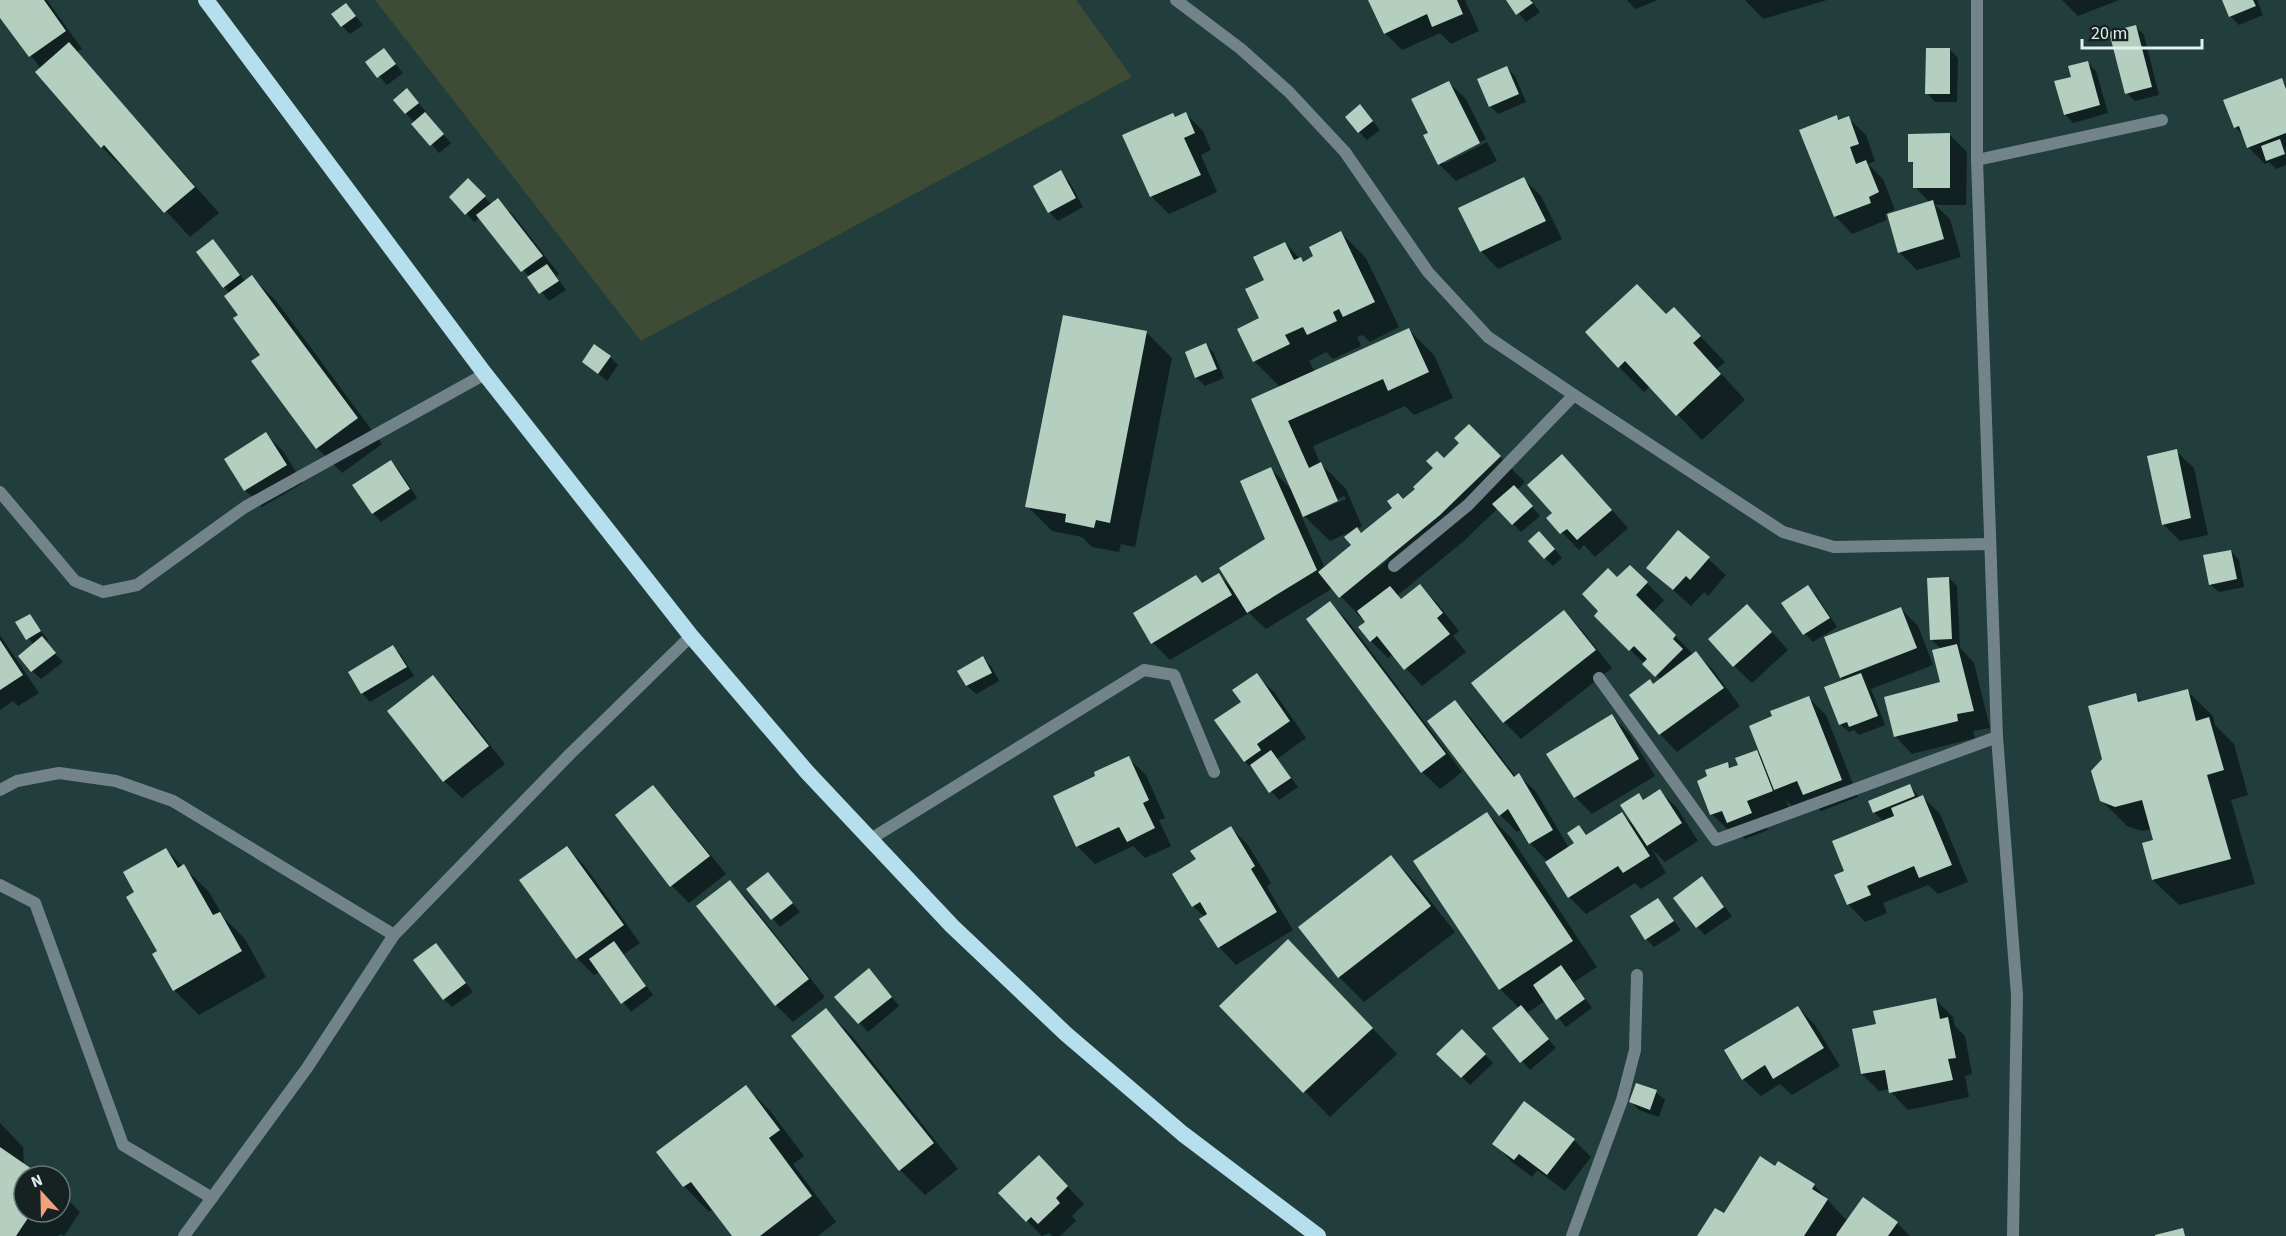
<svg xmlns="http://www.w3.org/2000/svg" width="2286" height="1236" font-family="'Source Sans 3',sans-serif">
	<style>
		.green { fill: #3e4b35 }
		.shadow { fill: #0007; fill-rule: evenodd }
		.building { fill: #b4cfc0 }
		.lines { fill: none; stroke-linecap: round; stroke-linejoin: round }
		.service { stroke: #72848a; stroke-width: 12 }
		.minor { stroke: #72848a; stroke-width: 12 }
		.trunk { stroke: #b6dfed; stroke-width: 16 }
	</style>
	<rect width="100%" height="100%" fill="#213d3c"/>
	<polygon class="green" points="375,0 1076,0 1132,77 641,341"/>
	<g class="shadow">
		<polygon points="0,0 47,0 82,49 77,52 219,213 190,237 129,171 127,172 102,147 0,16"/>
		<polygon points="1370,0 1465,0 1479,31 1451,44 1440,33 1402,50 1385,33"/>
		<polygon points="1508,0 1531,0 1540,12 1526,22"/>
		<polygon points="1627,0 1658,0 1635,9"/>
		<polygon points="1745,0 1827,0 1763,19"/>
		<polygon points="2062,0 2119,0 2078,16"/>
		<polygon points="2224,0 2257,0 2263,15 2239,25 2230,16"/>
		<polygon points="346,5 363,25 350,34 342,26"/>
		<polygon points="2135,26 2144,35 2159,95 2135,101 2127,93"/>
		<polygon points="1949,49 1958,58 1957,102 1935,102 1927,93"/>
		<polygon points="384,50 403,73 387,85 367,62"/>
		<polygon points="2088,63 2096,71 2108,113 2073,123 2065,114 2073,78"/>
		<polygon points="1507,68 1515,76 1526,102 1498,114 1490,106"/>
		<polygon points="2281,80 2286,84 2286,165 2276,169 2269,162 2265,164 2248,147 2245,137 2235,127"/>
		<polygon points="1448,82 1466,99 1486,139 1444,160 1444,164 1487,142 1497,161 1456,181 1439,164 1430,133"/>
		<polygon points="415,99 426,112 424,113 451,143 439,153 406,113"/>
		<polygon points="1360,106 1380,130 1367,140 1359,132"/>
		<polygon points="1186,114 1203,131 1211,150 1201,155 1217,192 1169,214 1152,197 1124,136 1173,115 1176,118"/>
		<polygon points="1836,117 1840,121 1848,118 1866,135 1875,161 1868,164 1883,179 1895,210 1888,212 1889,215 1930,203 1915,187 1915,166 1910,161 1950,135 1967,152 1966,205 1935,205 1950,219 1961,257 1917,270 1899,252 1888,213 1885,214 1887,220 1852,234 1835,216"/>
		<polygon points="1060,172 1069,181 1083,207 1058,221 1050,213 1035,186"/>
		<polygon points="1524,179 1541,196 1562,239 1498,269 1481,251"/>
		<polygon points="468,180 492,205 498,200 515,217 559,274 556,276 566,290 549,301 480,217 474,222 466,213"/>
		<path d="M1341,233L1366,258L1399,327L1370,342L1363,335L1357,337L1361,346L1333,359L1326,352L1309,361L1315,372L1409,330L1434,355L1453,398L1414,415L1405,406L1313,446L1320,463L1346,489L1362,526L1356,529L1362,535L1404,501L1461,443L1469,426L1525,482L1517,490L1540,516L1521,532L1498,508L1465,540L1398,595L1402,600L1420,586L1437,603L1459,631L1453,636L1466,652L1422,686L1393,654L1388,658L1371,641L1360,628L1366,623L1333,588L1266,629L1249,613L1170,660L1153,643L1135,613L1203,584L1219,575L1232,588L1267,540L1271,469L1293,491L1280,387L1255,362L1239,329L1261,319L1267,281L1285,243L1304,263L1315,257ZM1344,496L1346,499L1314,513V510ZM1299,511L1330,541L1354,530L1353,545L1325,568ZM1387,557L1389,559L1375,570L1373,568Z"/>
		<polygon points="213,241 246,282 252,277 277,302 382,444 342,473 317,448 262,355 230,293 224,287"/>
		<polygon points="1674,309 1725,362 1717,369 1745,400 1702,440 1650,386 1644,392 1619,367"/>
		<polygon points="1147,333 1172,358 1135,547 1121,544 1119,552 1092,547 1082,537 1052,531 1027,506"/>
		<polygon points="1206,345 1214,353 1224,378 1205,386 1196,377"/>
		<polygon points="610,357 618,365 607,381 584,362"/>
		<polygon points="266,434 283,451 303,483 262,507 245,490"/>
		<polygon points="2176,451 2194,468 2208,535 2180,541 2163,524"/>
		<polygon points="391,462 399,470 417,498 381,522 373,513"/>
		<polygon points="1579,473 1628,528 1595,557 1584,545 1579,550 1548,518"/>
		<polygon points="1678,532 1726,575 1708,596 1704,592 1691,606 1648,568"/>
		<polygon points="1548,541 1562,558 1553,566 1545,558"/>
		<polygon points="2231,551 2239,560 2244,587 2219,592 2210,584"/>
		<polygon points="1630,567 1664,600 1652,613 1694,655 1696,653 1713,670 1740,706 1677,752 1660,734 1631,695 1661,680 1596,616 1617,579"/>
		<polygon points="1949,578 1957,586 1960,648 1974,663 1990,728 1973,731 1975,738 1912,754 1895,736 1942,684 1941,649 1932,640"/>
		<polygon points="1808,587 1816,595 1837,627 1813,642 1805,634"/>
		<polygon points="1330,603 1347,620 1462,772 1440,789 1422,772"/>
		<polygon points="1901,609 1918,626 1933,665 1871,689 1885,725 1859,735 1854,730 1849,732 1840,724 1844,681 1841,677"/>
		<polygon points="1564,612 1581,629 1612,668 1521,739 1504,722"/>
		<polygon points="29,615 48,640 45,642 47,645 63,662 41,679 32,671 34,645 17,623"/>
		<polygon points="1764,623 1788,650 1752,683 1734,666"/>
		<polygon points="0,635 39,693 18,706 13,701 0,710"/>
		<polygon points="393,647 401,655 414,676 370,702 362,693"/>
		<polygon points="983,658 991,666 999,681 976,694 967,686 959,671"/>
		<polygon points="1256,675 1274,692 1306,738 1277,759 1298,787 1279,800 1245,761 1243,702"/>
		<polygon points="433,677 450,694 505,764 462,798 444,781"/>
		<polygon points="2187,691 2213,716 2215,725 2234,744 2248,795 2231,800 2255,884 2179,905 2153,880 2155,841 2152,829 2142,831 2127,826 2101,800 2104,760 2135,695 2143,703"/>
		<polygon points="1809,698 1826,715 1858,797 1821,811 1809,799 1792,806 1786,800 1789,808 1763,818 1768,830 1745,839 1735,829 1729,831 1712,814 1727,764 1732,768 1740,766 1757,752 1764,758"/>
		<polygon points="1455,702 1472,719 1516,777 1519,775 1536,792 1569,848 1576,844 1579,827 1588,836 1622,814 1634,826 1639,795 1644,800 1659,790 1677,808 1698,841 1665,862 1652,849 1666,873 1641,889 1635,883 1586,914 1569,897 1548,862 1530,843 1522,829 1517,832 1500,815"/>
		<polygon points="1612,716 1629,733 1655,776 1592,814 1575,797"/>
		<polygon points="1128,758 1146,775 1165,818 1159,820 1171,846 1145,858 1133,846 1095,864 1077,846 1097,777"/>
		<polygon points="1910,786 1920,798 1923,797 1940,814 1968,882 1938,894 1928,885 1883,903 1887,913 1865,922 1848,904 1846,872 1884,822 1874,812"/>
		<polygon points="653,787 670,805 726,874 689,903 672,886"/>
		<polygon points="1487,813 1512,839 1597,967 1574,982 1592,1008 1566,1027 1545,1001 1527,1013 1556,1048 1530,1070 1494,1029 1519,1008 1500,989 1415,861"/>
		<polygon points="1231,828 1248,845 1271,883 1267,887 1293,930 1236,965 1219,947 1205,917 1193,906 1198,860"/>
		<polygon points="567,848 584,865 640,943 624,954 653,995 631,1012 600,972 594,975 577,958 522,880"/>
		<polygon points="166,850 209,892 224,918 245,939 266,977 199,1015 174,990 136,893"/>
		<polygon points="1391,857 1416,883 1455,932 1364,1002 1339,977 1300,928"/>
		<polygon points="768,873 800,912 780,927 748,889"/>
		<polygon points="1702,878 1732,916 1705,935 1697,927"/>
		<polygon points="730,882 747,899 825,997 793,1022 776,1005"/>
		<polygon points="1658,900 1681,930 1654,947 1646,939"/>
		<polygon points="436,945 473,992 452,1007 444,999"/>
		<polygon points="1313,966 1397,1054 1330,1117 1221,1006"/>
		<polygon points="877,979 899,1006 868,1032 837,997"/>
		<polygon points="1936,1000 1953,1017 1955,1026 1965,1036 1972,1074 1965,1076 1969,1097 1908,1110 1891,1092 1890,1089 1879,1091 1862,1074 1878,1026"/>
		<polygon points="1798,1007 1815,1025 1840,1066 1792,1095 1780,1084 1761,1096 1743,1079"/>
		<polygon points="826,1010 851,1035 958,1169 925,1195 900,1170"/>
		<polygon points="1462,1031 1493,1063 1470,1085 1439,1054"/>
		<polygon points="746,1087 771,1112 804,1156 793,1164 836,1222 818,1236 734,1236 713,1209 709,1212 684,1186 658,1152"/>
		<polygon points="1656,1092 1665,1100 1659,1117 1639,1110 1631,1102"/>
		<polygon points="0,1123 23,1147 24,1165 39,1176 24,1176 24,1212 60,1212 60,1192 80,1212 64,1236 60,1234 58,1236 0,1236"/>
		<polygon points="1574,1140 1591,1157 1565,1191 1537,1170 1532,1177 1511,1161 1494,1143"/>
		<polygon points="1778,1163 1814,1185 1847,1221 1897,1223 1910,1236 1699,1236 1775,1168"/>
		<polygon points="1056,1174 1084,1204 1072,1216 1076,1221 1060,1236 1052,1236 1049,1233 1042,1236 1000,1193"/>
	</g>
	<g class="building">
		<polygon points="0,0 44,0 66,31 29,57 0,18"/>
		<polygon points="1368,0 1457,0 1463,14 1432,27 1427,14 1384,34"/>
		<polygon points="1506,0 1530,0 1533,3 1516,15"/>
		<polygon points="2222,0 2253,0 2256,6 2229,17"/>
		<polygon points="346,3 356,16 341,27 331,14"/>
		<polygon points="2136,25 2152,87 2125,94 2109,32"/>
		<polygon points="69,42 195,187 164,213 104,145 101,148 35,72"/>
		<polygon points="384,48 396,64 377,78 365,62"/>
		<polygon points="1926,48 1950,48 1950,94 1925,94"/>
		<polygon points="2088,61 2100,105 2064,115 2054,81 2071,77 2068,66"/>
		<polygon points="1507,66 1519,94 1489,107 1477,79"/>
		<polygon points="2282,78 2286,89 2286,133 2247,148 2239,126 2234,128 2223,100"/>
		<polygon points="1449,81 1480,143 1438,165 1423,135 1428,133 1411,99"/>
		<polygon points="407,88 419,103 405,114 393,100"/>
		<polygon points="1360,104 1373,121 1358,133 1345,117"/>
		<polygon points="425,112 444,134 430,146 411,124"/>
		<polygon points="1186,112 1195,133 1184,138 1201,175 1150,197 1122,135 1173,113 1175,117"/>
		<polygon points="1837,115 1838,120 1849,116 1859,144 1850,147 1856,164 1866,160 1879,192 1869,197 1871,203 1834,217 1799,130"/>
		<polygon points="1950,133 1950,188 1913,188 1913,162 1908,162 1908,134"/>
		<polygon points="2280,139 2285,154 2266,161 2261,146"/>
		<polygon points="1061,170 1076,198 1048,213 1033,186"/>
		<polygon points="1524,177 1546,221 1480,252 1458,208"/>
		<polygon points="468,178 486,196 465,215 449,197"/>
		<polygon points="498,198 543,256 521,272 476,215"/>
		<polygon points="1933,200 1944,239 1898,253 1887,214"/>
		<polygon points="1341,231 1375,302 1343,317 1339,309 1333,312 1337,321 1307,335 1303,327 1285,335 1290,344 1253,362 1237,329 1259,318 1245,289 1264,280 1253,257 1285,242 1294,260 1301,257 1303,262 1313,256 1309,247"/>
		<polygon points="213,239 240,275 223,288 196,252"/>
		<polygon points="547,264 559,281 539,294 527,277"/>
		<polygon points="252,275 358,418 316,449 251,361 260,355 233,318 238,315 224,296"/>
		<polygon points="1637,284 1666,314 1674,307 1701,336 1693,343 1721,374 1676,416 1625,361 1618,368 1585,332"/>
		<polygon points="1063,315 1147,331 1110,523 1096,520 1094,528 1065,522 1066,514 1025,507"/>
		<polygon points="1409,328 1429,372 1388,391 1383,379 1288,421 1309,468 1321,462 1338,501 1303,517 1251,399"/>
		<polygon points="1206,343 1217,369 1195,378 1185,352"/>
		<polygon points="594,344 611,356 598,374 582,362"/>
		<polygon points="1469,424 1501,456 1440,515 1339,598 1318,572 1351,545 1344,537 1357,527 1361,533 1392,508 1387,501 1398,493 1403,499 1415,489 1413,487 1433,468 1426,461 1437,451 1444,458 1459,443 1454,438"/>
		<polygon points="266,432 287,465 244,491 224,459"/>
		<polygon points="2177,449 2191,518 2162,525 2147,456"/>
		<polygon points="1562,454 1612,510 1577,540 1567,529 1560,534 1546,518 1552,513 1527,485"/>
		<polygon points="391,460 410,489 372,514 352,485"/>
		<polygon points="1271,467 1317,570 1247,613 1219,568 1265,539 1240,481"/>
		<polygon points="1514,485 1533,506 1512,525 1492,504"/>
		<polygon points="1678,530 1710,557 1690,580 1686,576 1673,590 1646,568"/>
		<polygon points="1539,531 1555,549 1544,559 1528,541"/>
		<polygon points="2231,550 2237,579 2209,585 2203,555"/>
		<polygon points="1630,565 1648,582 1636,595 1676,635 1673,639 1683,649 1655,677 1642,664 1647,659 1634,646 1629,651 1594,616 1598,611 1582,594 1608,568 1617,577"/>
		<polygon points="1219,573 1232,595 1151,644 1133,613 1196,575 1202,583"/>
		<polygon points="1949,577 1952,639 1930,640 1927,578"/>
		<polygon points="1420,584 1443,613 1437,618 1450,634 1404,670 1377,636 1370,642 1358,627 1365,622 1357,611 1390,586 1401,599"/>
		<polygon points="1808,585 1830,618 1803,635 1781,603"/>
		<polygon points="1330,601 1446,754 1421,773 1306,619"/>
		<polygon points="1747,604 1772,632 1733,667 1708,639"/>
		<polygon points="1901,607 1917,648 1840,678 1824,637"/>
		<polygon points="1564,610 1596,650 1503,723 1471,683"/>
		<polygon points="30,614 41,631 26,640 15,622"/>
		<polygon points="42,636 56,653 31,672 18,656"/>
		<polygon points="0,640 23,675 0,690"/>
		<polygon points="1957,644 1974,711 1957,714 1958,721 1894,737 1884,697 1940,682 1932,650"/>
		<polygon points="393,645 407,667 361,694 348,672"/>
		<polygon points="1696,651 1724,688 1659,735 1629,695 1650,679 1653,684"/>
		<polygon points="983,656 992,673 966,686 957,671"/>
		<polygon points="1257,673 1290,721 1257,744 1261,750 1244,762 1214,720 1241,702 1232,690"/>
		<polygon points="1861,673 1878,716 1849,727 1847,722 1839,725 1824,687"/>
		<polygon points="433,675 489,746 443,782 387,711"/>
		<polygon points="2188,689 2196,721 2209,717 2224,770 2207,775 2231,859 2152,880 2142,843 2153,840 2142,800 2115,807 2100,801 2091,771 2102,759 2088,706 2136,693 2138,702"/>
		<polygon points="1809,696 1842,780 1803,795 1797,781 1774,790 1749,726 1772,716 1770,711"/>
		<polygon points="1455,700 1514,777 1519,773 1553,830 1529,844 1508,809 1499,816 1427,721"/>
		<polygon points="1612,714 1639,759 1574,798 1546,754"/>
		<polygon points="1271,750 1291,778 1269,793 1250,765"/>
		<polygon points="1757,750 1773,791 1747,801 1752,813 1727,823 1722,811 1710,815 1697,781 1707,776 1705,770 1728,762 1729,768 1738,765 1735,758"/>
		<polygon points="1129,756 1149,800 1143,803 1155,828 1127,842 1119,827 1076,847 1053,796 1095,776 1094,772"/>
		<polygon points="1910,784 1915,796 1873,813 1868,801"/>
		<polygon points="653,785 710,856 670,887 615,815"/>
		<polygon points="1660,789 1682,823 1647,846 1620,805 1639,793 1643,800"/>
		<polygon points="1923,795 1952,865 1919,878 1914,866 1867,886 1871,895 1847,905 1834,875 1844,871 1832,841 1894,816 1891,808"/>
		<polygon points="1487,812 1573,941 1499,990 1413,861"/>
		<polygon points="1622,812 1650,856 1623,873 1618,866 1568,898 1545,862 1574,843 1567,833 1579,825 1586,835"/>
		<polygon points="1231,826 1255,866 1251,869 1277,912 1218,948 1199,919 1207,914 1200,902 1192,907 1172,874 1196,859 1190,851"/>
		<polygon points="567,846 624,925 576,959 519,880"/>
		<polygon points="166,848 178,868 184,864 213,915 220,912 242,951 173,991 152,954 157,951 126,897 134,892 123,872"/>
		<polygon points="1391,855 1431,906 1338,978 1298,927"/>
		<polygon points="768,872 793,903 771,920 746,889"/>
		<polygon points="1702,876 1724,907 1696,928 1673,898"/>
		<polygon points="730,880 809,979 775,1006 696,906"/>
		<polygon points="1658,898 1674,921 1645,940 1630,916"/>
		<polygon points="1288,939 1373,1028 1303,1093 1219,1006"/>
		<polygon points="614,941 646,986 621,1004 589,959"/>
		<polygon points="436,943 466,983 443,1000 413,960"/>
		<polygon points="1561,965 1585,999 1556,1020 1533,985"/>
		<polygon points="869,968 892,997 858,1024 834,997"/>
		<polygon points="1936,998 1940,1019 1948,1017 1956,1058 1948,1059 1953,1080 1889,1093 1885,1070 1861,1074 1852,1029 1876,1024 1873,1011"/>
		<polygon points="1521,1005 1549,1039 1520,1063 1492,1028"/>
		<polygon points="1798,1006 1824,1048 1773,1079 1765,1065 1742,1080 1724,1050"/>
		<polygon points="826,1008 934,1143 899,1171 791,1036"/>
		<polygon points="1462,1029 1486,1054 1461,1078 1436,1054"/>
		<polygon points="1636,1083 1657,1090 1650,1110 1629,1102"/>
		<polygon points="746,1085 780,1130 769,1138 812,1196 760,1236 732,1236 691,1182 683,1187 656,1152"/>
		<polygon points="1524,1101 1575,1139 1547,1175 1519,1154 1514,1160 1492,1144"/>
		<polygon points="0,1147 42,1176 24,1176 24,1212 32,1212 16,1236 0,1236"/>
		<polygon points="1039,1155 1068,1186 1056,1198 1060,1203 1038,1224 1031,1217 1026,1222 998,1193"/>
		<polygon points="1760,1156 1775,1166 1778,1161 1815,1184 1812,1189 1828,1199 1804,1236 1697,1236 1715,1208 1724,1213"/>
		<polygon points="1863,1197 1898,1222 1888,1236 1837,1236 1836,1235"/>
		<polygon points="2183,1228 2185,1236 2155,1236 2155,1235"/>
	</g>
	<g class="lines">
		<g class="service">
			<polyline points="0,492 75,581 103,592 137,585 245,507 485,374"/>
			<polyline points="1394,566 1468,505 1574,395"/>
			<polyline points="0,790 17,781 59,773 116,781 173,801 394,935"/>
			<polyline points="869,840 1144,670 1174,675 1214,772"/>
			<polyline points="0,885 35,903 123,1145 212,1198"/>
			<polyline points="1572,1236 1622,1100 1635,1050 1637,975"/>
		</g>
		<g class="minor">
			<polyline points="1176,0 1241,49 1289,92 1345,152 1428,272 1488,337 1574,395 1783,532 1834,547 1990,544"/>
			<polyline points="1977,0 1977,160 1997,737 2017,995 2013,1236"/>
			<polyline points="1977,160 2162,120"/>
			<polyline points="1599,678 1716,840 1997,737"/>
			<polyline points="184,1236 307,1068 394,935 571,753 691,636"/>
		</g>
		<polyline class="trunk" points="206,0 485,374 691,636 807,772 952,926 1066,1034 1183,1134 1318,1236"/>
	</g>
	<g transform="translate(42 1194) rotate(338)"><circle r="28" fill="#152221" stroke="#667473" stroke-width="1.5"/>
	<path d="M0-4.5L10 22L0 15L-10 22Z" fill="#f1a17d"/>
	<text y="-9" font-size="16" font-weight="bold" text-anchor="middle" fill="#dff0ef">N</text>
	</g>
	<path d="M2082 39v9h120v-9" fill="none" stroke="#dff0ef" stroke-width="3"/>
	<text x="2091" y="39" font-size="18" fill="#dff0ef" stroke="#152221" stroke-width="4.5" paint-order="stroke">20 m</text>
</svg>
